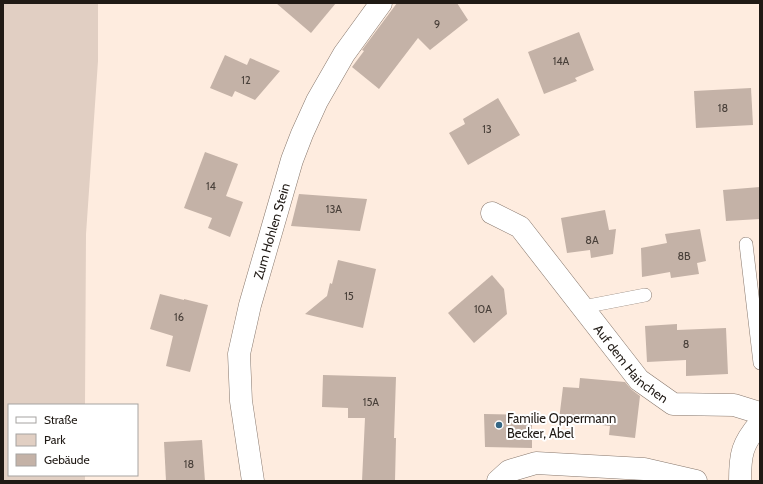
<svg xmlns="http://www.w3.org/2000/svg" width="763" height="484" font-family="Cabin,sans-serif">
	<style>
		.green { fill: #e1cfc3 }
		.building { fill: #c4b2a7 }
		.lines { fill: none; stroke-linecap: round; stroke-linejoin: round }
		.service-casing { stroke: #87776c; stroke-width: 14 }
		.minor-casing { stroke: #87776c; stroke-width: 23 }
		.service { stroke: #fff; stroke-width: 13 }
		.minor { stroke: #fff; stroke-width: 22 }
		.poi-dot { fill: #346684; stroke: #fff; stroke-width: 1.5 }
		.labels { text-anchor: middle; dominant-baseline: central; stroke-width: 4; stroke-linejoin: round; paint-order: stroke }
		.number-label { font-size: 11px; fill: #49403a }
		.street-label { font-size: 13px; fill: #201a15; stroke: #fff }
		.poi-label { font-size: 13px; fill: #201a15; stroke: #fff; text-anchor: start }
	</style>
	<rect width="100%" height="100%" fill="#feecdf"/>
	<polygon class="green" points="3,3 98,3 98,61 86,234 85,405 9,405 9,475 85,475 85,481 3,481"/>
	<g class="building">
		<polygon points="276,3 336,3 311,33"/>
		<polygon points="397,3 457,3 468,20 430,50 418,38 379,89 352,67 364,51 362,50"/>
		<polygon points="579,32 594,70 575,78 577,81 544,94 528,52"/>
		<polygon points="225,55 247,65 250,58 280,71 255,100 235,91 232,97 210,88"/>
		<polygon points="751,88 753,125 696,128 694,91"/>
		<polygon points="498,98 520,135 468,165 449,133 465,124 463,119"/>
		<polygon points="205,152 238,164 226,196 243,202 230,237 208,228 212,218 184,208"/>
		<polygon points="760,187 760,219 726,221 723,190"/>
		<polygon points="299,194 367,199 360,231 291,226"/>
		<polygon points="605,210 609,230 616,229 613,254 591,258 590,250 567,253 561,218"/>
		<polygon points="700,229 706,261 697,263 699,274 671,278 670,272 642,277 641,248 667,243 665,234"/>
		<polygon points="338,260 376,269 363,328 305,314 327,296 330,283 332,284"/>
		<polygon points="492,275 504,289 507,314 474,343 448,313"/>
		<polygon points="160,294 184,300 184,299 208,305 190,372 166,366 173,336 150,329"/>
		<polygon points="677,324 677,330 726,328 728,374 686,376 686,360 647,362 645,326"/>
		<polygon points="323,375 396,377 394,438 396,438 395,481 362,481 365,418 348,418 348,408 322,407"/>
		<polygon points="580,378 625,382 632,390 640,396 635,438 609,435 610,426 559,420 563,387 579,388"/>
		<polygon points="484,414 532,415 532,448 485,447"/>
		<polygon points="202,440 205,481 166,481 164,442"/>
	</g>
	<g class="lines">
		<g class="service-casing">
			<g id="service">
				<polyline points="746,244 760,363"/>
				<polyline points="583,307 645,295"/>
			</g>
		</g>
		<g class="minor-casing">
			<g id="minor">
				<path id="s1" d="M492,213L520,227L639,380L673,404L734,405L760,413"/>
				<path id="s2" d="M253,481L241,401L239,354L250,305L292,160L302,134L317,101L344,54L381,3"/>
				<polyline points="498,481 509,471 536,463 644,469 696,481"/>
				<path d="M740,481C740,454 742,444 760,423"/>
			</g>
		</g>
		<use href="#service" class="service"/>
		<use href="#minor" class="minor"/>
	</g>
	<circle class="poi-dot" cx="499" cy="425" r="4"/>
	<g class="labels">
		<g class="number-label">
			<text x="437" y="24">9</text>
			<text x="561" y="61">14A</text>
			<text x="246" y="80">12</text>
			<text x="723" y="108">18</text>
			<text x="487" y="129">13</text>
			<text x="211" y="186">14</text>
			<text x="334" y="209">13A</text>
			<text x="592" y="240">8A</text>
			<text x="684" y="256">8B</text>
			<text x="349" y="296">15</text>
			<text x="483" y="309">10A</text>
			<text x="179" y="317">16</text>
			<text x="686" y="344">8</text>
			<text x="371" y="402">15A</text>
			<text x="189" y="464">18</text>
		</g>
		<g class="street-label">
			<text stroke="none"><textPath href="#s2" startOffset="255">Zum Hohlen Stein</textPath></text>
			<text stroke="none"><textPath href="#s1" startOffset="208">Auf dem Hainchen</textPath></text>
		</g>
		<g class="poi-label">
			<text x="507" y="418">Familie Oppermann<tspan x="507" dy="15">Becker, Abel</tspan></text>
		</g>
	</g>
	<rect width="763" height="484" fill="none" stroke="#201a15" stroke-width="8"/>
	<rect x="8" y="404" width="130" height="72" fill="#ffffff" stroke="#a6a3a1"/>
	<rect x="16" y="417" width="20" height="6" fill="#ffffff" stroke="#a6a3a1"/>
	<text x="44" y="424" font-size="12" fill="#201a15">Straße</text>
	<rect x="16" y="434" width="20" height="12" fill="#e1cfc3" stroke="#a6a3a1"/>
	<text x="44" y="444" font-size="12" fill="#201a15">Park</text>
	<rect x="16" y="454" width="20" height="12" fill="#c4b2a7" stroke="#a6a3a1"/>
	<text x="44" y="464" font-size="12" fill="#201a15">Gebäude</text>
</svg>
